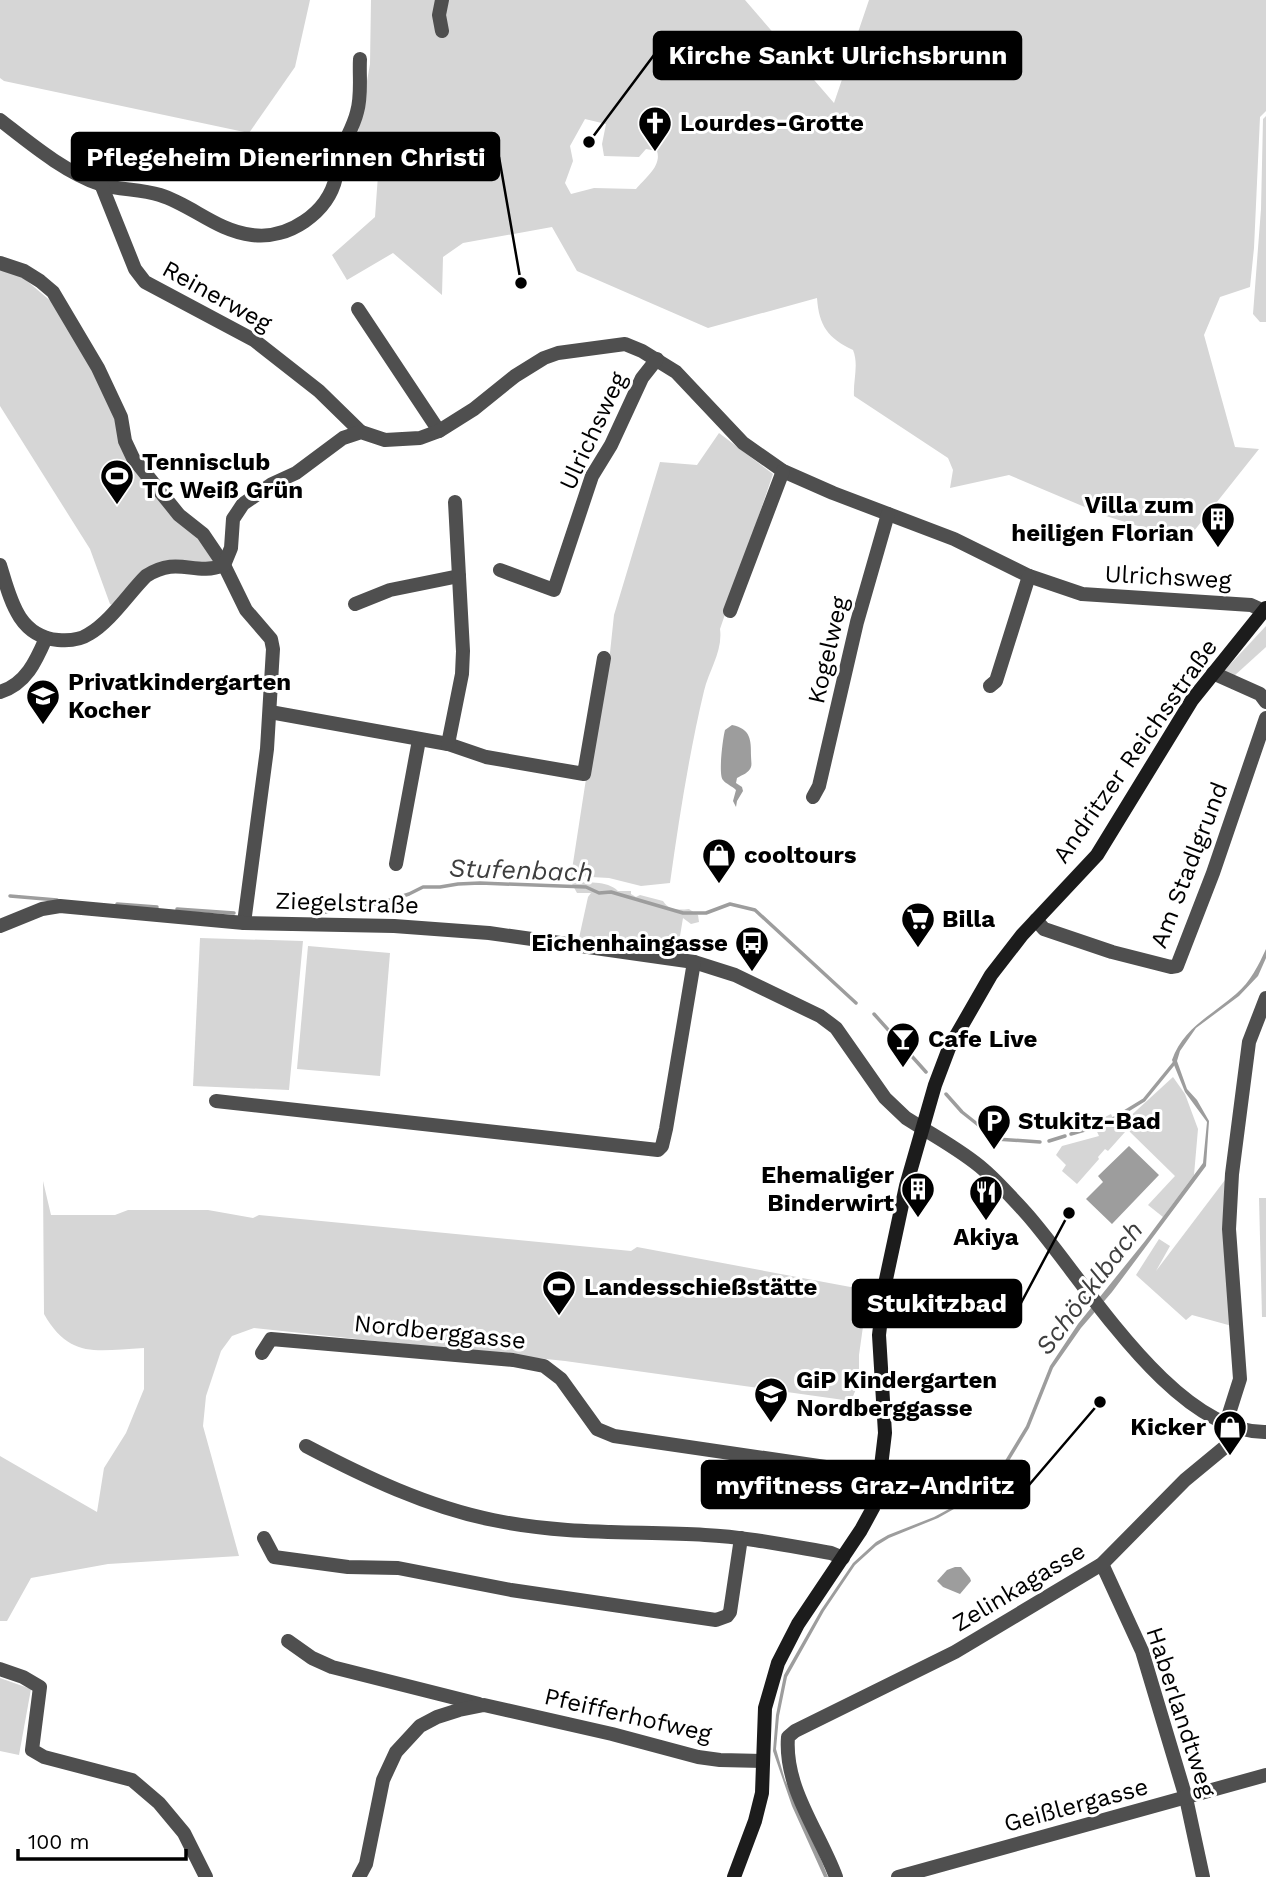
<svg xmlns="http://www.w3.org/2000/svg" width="1266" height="1877" font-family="'Work Sans',sans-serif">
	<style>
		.green { fill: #d6d6d6; fill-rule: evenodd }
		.water { fill: #9d9d9d }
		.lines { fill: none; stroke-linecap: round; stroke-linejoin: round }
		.stream { stroke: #9d9d9d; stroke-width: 3.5 }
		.minor { stroke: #4f4f4f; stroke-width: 14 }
		.tertiary { stroke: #4f4f4f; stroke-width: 14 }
		.secondary { stroke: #1c1c1c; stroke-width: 14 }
		.labels { text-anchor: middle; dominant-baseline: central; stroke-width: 6; stroke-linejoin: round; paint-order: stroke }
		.poi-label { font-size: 24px; font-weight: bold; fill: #000; stroke: #fff; text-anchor: start }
		.street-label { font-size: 24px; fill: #000; stroke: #fff }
		.water-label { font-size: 26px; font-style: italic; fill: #3e3e3e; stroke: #fff }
		.leader { fill: none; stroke: #000; stroke-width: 2.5 }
		.callout-dot { fill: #000; stroke: #fff; stroke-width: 2.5 }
		.callout { fill: #000; stroke: #000; stroke-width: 2.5 }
		.callout-label { font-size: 26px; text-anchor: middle; font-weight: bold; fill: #fff }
	</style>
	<rect width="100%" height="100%" fill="#fff"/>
	<g class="green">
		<polygon points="0,0 310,0 295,67 249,133 4,81 0,78"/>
		<path d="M371,0H745L834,103L869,0H1266V111L1260,117L1254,248L1250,287L1220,297L1204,335L1235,447L1259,449L1186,541L1106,516L1009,475L950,488L953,470L948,458L854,396C853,380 859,365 853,350C828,338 819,326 817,298L708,328L577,271L552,227L463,243L443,257L442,295L393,253L347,280L332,255L375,217L381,133L358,132L370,64ZM585,119L606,124L602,144L604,156L639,157L646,149L657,151C662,166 645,178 636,189L594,188L571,194L565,183L573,161L570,146Z"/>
		<polygon points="1266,116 1266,322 1260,322 1253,314 1261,209 1263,119"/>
		<polygon points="0,258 80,326 125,441 224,565 170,565 117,607 110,604 90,549 0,406"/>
		<path d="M719,433L773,474L720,629C723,651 709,670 704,691C689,754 679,819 670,883L641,886L609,878L573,876H571L586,779L609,662L614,615L660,462L697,465Z"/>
		<polygon points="1266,626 1266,647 1234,676 1223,672"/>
		<path d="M571,882C586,883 607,880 618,891H631V894L636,897L640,895L663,901C669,911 679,910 689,909L698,915L699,922L691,924L683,918L678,948L627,940L625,945L579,938L588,897L591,893H577Z"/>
		<polygon points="200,938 303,941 289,1090 193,1086"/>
		<polygon points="308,946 390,953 380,1076 297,1069"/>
		<polygon points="1173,1077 1185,1094 1198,1129 1194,1175 1163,1217 1148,1205 1175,1176 1130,1132 1125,1121"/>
		<polygon points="1111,1114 1117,1127 1120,1126 1125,1132 1108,1151 1105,1149 1098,1157 1099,1159 1077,1184 1062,1171 1066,1165 1056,1155 1062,1146 1099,1136 1093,1123"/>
		<polygon points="1228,1176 1232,1326 1192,1315 1186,1320 1136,1275 1159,1239 1170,1246 1156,1271"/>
		<path d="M43,1181L51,1215H115L128,1210H208L253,1218L259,1215L631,1251L637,1247L872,1291V1298H867L859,1355V1382L851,1401L565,1361L254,1328L232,1336L221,1351L206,1396L203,1426L239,1556L108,1564L31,1578L7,1621H0V1456L97,1512L104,1468L126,1433L144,1389V1348C98,1350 70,1360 44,1314Z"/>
		<polygon points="1259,1198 1266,1198 1266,1317 1262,1317"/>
		<polygon points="0,1678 31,1689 19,1755 0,1751"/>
	</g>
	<g class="water">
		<path d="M732,725C751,729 751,740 751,756C751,760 752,764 751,767C749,773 742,775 737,778L736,783L742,787L743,791L737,801L736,807L733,801L736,790C732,786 726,784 723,780C718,775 723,737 725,730Z"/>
		<path d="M1266,949V958L1258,976L1239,996L1196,1028L1180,1051L1177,1061L1187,1089L1197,1100L1209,1121L1206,1166L1112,1292L1081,1328L1053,1368L1029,1428L1006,1466L984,1492L938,1518L889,1538L876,1546L855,1565L824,1611L787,1677L779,1716L776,1749L785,1780L816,1847L828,1877H824L792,1806L773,1751L776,1715L784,1675L821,1610L853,1563L876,1542L888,1535L934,1517L964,1501L982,1488L1003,1464L1026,1426L1050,1366L1078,1324L1145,1241L1203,1163L1207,1122L1185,1092L1172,1060C1183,1028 1212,1015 1236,994C1251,981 1258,966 1266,949Z"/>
		<polygon points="1129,1146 1159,1175 1112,1224 1086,1199 1103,1182 1098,1176"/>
		<polygon points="955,1567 961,1567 970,1578 971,1581 960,1594 943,1587 937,1581 947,1570"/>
	</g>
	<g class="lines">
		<g class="stream">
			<polyline points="10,896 57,900"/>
			<polyline points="117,904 157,907"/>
			<polyline points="177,909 234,913"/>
			<polyline points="314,912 322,913 336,909 381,903 409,894 423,887 440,887 458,884 480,883 586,887 599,893 611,892 683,913 706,913 730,904 755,910 856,1003"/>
			<polyline points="874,1014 926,1072"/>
			<polyline points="946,1094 962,1112 996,1139 1040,1142"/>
			<polyline points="1113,1119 1144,1100 1175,1062"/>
			<polyline points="1071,1134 1095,1127"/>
			<polyline points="1049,1141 1065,1136"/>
		</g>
		<g class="minor">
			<polyline points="442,0 439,15 442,31"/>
			<path d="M0,120C31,144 64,172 102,185C121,190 141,189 160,195C192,205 217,231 252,235C288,240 328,213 336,177C338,172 337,166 338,161C342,144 353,129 357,112C362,95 359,76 360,59"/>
			<polyline points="101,184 135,269 145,282 254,340 319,391 361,432"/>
			<polyline points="0,263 24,271 40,281 53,292 98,368 121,417 125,441 133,458 179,515 203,534 224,565 246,610 271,639 273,649 267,749 244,923"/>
			<polyline points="358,309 439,431"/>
			<path d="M0,565C10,597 17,636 58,640C69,641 80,640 89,634C111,621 128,594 146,576C179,555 194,577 224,565L231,548L233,519L243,504L272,484L296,473L343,438L361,432L385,440L420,438L439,431L474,409L515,376L544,358L558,353L625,344L642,351L676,372L743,443L783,471L833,493L954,539L1029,576L1082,594L1251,605L1264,611"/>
			<polyline points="500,570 554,590 592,476 611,445 642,378 657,359"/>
			<polyline points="355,604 390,590 459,576"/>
			<polyline points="730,611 783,471"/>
			<polyline points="1213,673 1260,694 1266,702"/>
			<polyline points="990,686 996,681 1029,576"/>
			<path d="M0,692C26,684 36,661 46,638"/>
			<polyline points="270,712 448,744 486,757 584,774 604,658"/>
			<polyline points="448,744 462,674 463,651 455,502"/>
			<polyline points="813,797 819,786 857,622 888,514"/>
			<polyline points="396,864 419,740"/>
			<polyline points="1036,920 1044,929 1112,952 1171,967 1177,966 1213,873 1266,718"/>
			<polyline points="0,926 42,909 60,906 244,923 394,926 489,933 694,962 735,975 820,1016 836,1028 885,1098 906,1118 922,1128"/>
			<polyline points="216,1101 658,1150 662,1146 666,1129 694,962"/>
			<polyline points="262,1353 271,1339 513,1360 544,1366 561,1379 597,1429 614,1436 880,1475"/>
			<polyline points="1226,1423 1240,1379 1229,1229 1232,1174 1249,1042 1266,998"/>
			<path d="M306,1446C365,1477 428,1507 493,1520C563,1535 634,1531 705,1535C747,1537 790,1546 831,1553L843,1558"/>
			<polyline points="264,1538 274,1557 348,1567 398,1568 511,1590 716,1620 727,1616 730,1612 741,1538"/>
			<polyline points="1102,1564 1142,1651 1186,1798 1203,1877"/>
			<polyline points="288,1641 312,1658 332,1667 479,1704"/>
			<polyline points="0,1669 23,1677 40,1687 32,1750 44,1757 132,1780 159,1803 184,1833 206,1877"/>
			<polyline points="359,1877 366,1864 383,1780 396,1752 420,1726 437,1717 459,1710 484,1705 612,1734 698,1757 720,1760 763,1761"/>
			<path d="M836,1877C819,1831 784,1788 788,1737L795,1731L955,1652L1102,1564L1185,1480L1231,1442L1239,1429"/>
			<polyline points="898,1877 1266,1775"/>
		</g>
		<path class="tertiary" d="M922,1128C943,1141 966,1154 984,1170C998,1182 1012,1198 1025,1212C1082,1275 1172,1434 1266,1432"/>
		<polyline class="secondary" points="734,1877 755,1821 762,1793 765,1708 778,1663 798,1624 861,1530 873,1508 879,1483 885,1433 879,1335 885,1284 906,1186 935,1085 949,1048 991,975 1022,935 1097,855 1192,700 1266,608"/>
	</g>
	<defs>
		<g id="church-pin" transform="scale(1.75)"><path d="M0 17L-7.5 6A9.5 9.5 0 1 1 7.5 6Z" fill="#000" stroke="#fff"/><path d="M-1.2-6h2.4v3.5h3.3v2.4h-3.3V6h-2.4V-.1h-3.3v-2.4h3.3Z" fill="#fff"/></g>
		<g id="stadium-pin" transform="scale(1.75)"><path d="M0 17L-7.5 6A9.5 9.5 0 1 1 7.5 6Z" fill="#000" stroke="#fff"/><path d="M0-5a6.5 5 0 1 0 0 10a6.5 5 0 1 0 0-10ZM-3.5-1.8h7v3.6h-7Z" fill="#fff"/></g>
		<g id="building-pin" transform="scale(1.75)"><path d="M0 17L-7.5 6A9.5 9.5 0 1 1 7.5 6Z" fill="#000" stroke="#fff"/><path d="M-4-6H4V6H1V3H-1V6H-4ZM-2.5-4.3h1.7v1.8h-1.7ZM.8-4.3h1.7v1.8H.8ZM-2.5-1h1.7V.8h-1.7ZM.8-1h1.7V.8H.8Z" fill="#fff"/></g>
		<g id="school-pin" transform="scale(1.75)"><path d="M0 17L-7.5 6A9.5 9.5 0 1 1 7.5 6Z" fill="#000" stroke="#fff"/><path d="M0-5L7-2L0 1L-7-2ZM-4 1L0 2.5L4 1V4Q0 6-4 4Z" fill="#fff"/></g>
		<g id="shop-pin" transform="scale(1.75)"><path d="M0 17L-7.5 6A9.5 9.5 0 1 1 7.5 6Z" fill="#000" stroke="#fff"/><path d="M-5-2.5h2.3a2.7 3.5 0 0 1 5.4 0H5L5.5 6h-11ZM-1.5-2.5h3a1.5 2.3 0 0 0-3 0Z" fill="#fff"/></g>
		<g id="supermarket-pin" transform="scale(1.75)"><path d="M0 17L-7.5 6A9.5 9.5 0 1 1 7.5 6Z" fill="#000" stroke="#fff"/><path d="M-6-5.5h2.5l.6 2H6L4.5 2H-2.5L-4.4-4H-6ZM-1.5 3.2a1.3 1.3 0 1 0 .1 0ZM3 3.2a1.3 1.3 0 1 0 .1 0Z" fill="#fff"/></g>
		<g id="bus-pin" transform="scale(1.75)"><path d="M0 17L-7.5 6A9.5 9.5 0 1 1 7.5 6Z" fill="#000" stroke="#fff"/><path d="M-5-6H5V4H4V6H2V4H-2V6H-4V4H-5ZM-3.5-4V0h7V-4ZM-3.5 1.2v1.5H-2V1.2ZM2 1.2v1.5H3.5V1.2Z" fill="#fff"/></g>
		<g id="bar-pin" transform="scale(1.75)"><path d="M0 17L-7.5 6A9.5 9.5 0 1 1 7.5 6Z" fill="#000" stroke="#fff"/><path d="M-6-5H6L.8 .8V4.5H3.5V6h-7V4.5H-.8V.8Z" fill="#fff"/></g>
		<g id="parking-pin" transform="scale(1.75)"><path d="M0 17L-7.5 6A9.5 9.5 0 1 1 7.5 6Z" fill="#000" stroke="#fff"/><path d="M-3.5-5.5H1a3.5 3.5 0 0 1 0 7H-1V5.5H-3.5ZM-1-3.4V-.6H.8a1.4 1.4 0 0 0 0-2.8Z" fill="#fff"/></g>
		<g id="restaurant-pin" transform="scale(1.75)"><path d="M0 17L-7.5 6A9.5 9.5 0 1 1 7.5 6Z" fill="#000" stroke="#fff"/><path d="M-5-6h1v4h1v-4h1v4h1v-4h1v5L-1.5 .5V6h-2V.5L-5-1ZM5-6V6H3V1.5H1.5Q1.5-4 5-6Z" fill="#fff"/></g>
	</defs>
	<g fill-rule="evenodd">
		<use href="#church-pin" x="655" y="123"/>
		<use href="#stadium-pin" x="117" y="476"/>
		<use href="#building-pin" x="1218" y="519"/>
		<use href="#school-pin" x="43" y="696"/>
		<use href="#shop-pin" x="719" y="855"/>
		<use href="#supermarket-pin" x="918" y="919"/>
		<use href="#bus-pin" x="752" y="943"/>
		<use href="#bar-pin" x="903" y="1039"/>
		<use href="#parking-pin" x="994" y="1121"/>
		<use href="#building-pin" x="918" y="1189"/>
		<use href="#restaurant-pin" x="986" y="1192"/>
		<use href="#stadium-pin" x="559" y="1287"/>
		<use href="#school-pin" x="771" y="1394"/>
		<use href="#shop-pin" x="1230" y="1427"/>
	</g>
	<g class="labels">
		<g class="poi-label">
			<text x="680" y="123">Lourdes-Grotte</text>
			<text x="142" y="462">Tennisclub<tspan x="142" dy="28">TC Weiß Grün</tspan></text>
			<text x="1194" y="505" text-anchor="end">Villa zum<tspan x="1194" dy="28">heiligen Florian</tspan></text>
			<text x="68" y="682">Privatkindergarten<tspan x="68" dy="28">Kocher</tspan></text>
			<text x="744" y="855">cooltours</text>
			<text x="942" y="919">Billa</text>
			<text x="728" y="943" text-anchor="end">Eichenhaingasse</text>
			<text x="928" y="1039">Cafe Live</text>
			<text x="1018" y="1121">Stukitz-Bad</text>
			<text x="894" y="1175" text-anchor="end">Ehemaliger<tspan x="894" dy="28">Binderwirt</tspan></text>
			<text x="986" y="1237" text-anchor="middle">Akiya</text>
			<text x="584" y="1287">Landesschießstätte</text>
			<text x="796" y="1380">GiP Kindergarten<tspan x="796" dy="28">Nordberggasse</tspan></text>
			<text x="1206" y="1427" text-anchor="end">Kicker</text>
		</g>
		<g class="street-label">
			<text transform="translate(217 296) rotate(29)">Reinerweg</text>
			<text transform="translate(593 431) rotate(-65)">Ulrichsweg</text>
			<text transform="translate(1168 577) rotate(3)">Ulrichsweg</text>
			<text transform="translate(828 650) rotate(-77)">Kogelweg</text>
			<text transform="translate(1135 751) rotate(-55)">Andritzer Reichsstraße</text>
			<text transform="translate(1189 865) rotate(-69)">Am Stadlgrund</text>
			<text transform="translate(347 903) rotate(2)">Ziegelstraße</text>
			<text transform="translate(440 1332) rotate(6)">Nordberggasse</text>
			<text transform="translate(1019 1587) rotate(-31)">Zelinkagasse</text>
			<text transform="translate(1181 1712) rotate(72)">Haberlandtweg</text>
			<text transform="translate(628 1715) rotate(13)">Pfeifferhofweg</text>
			<text transform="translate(1076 1805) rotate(-15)">Geißlergasse</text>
		</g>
		<g class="water-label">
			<text transform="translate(521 870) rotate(2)">Stufenbach</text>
			<text transform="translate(1089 1288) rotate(-53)">Schöcklbach</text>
		</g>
	</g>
	<path class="leader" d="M589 142L654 55M521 283L499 157M1069 1213L1021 1303M1100 1402L1029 1485"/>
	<g class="callout-dot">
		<circle cx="589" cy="142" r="7"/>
		<circle cx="521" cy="283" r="7"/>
		<circle cx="1069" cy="1213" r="7"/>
		<circle cx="1100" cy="1402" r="7"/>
	</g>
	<g class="callout">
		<rect x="654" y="32" width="367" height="47" rx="7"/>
		<rect x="72" y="133" width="427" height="47" rx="7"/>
		<rect x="853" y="1280" width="168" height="47" rx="7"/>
		<rect x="702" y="1461" width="327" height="47" rx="7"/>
	</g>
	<g class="callout-label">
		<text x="838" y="64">Kirche Sankt Ulrichsbrunn</text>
		<text x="286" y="166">Pflegeheim Dienerinnen Christi</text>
		<text x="937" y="1312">Stukitzbad</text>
		<text x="865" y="1494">myfitness Graz-Andritz</text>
	</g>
	<path d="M18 1849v10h168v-10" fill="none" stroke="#000000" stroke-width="3.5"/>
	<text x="28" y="1849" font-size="21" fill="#000000" stroke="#ffffff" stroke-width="5" paint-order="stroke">100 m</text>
</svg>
